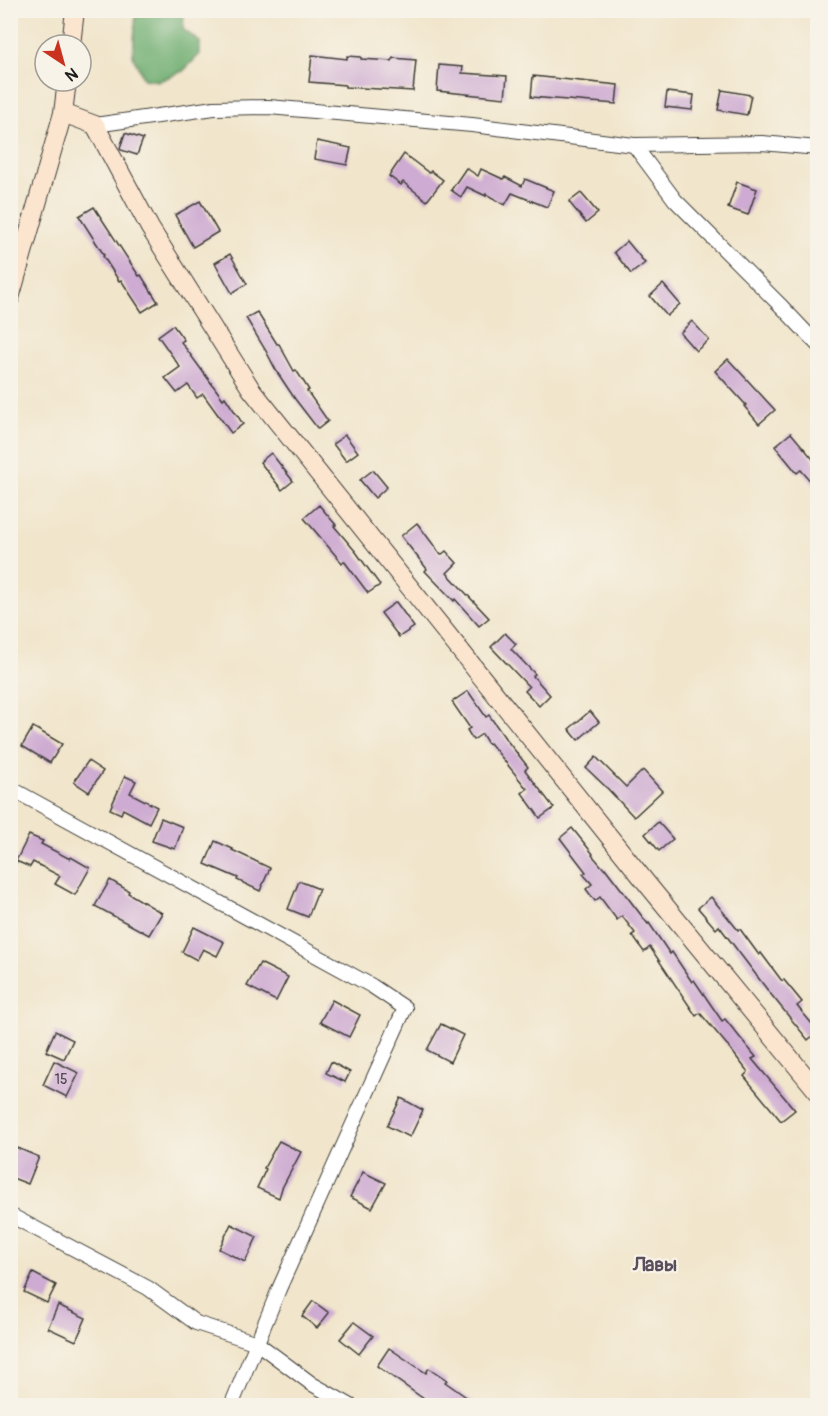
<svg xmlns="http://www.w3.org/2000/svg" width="828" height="1416" font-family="Pangolin,sans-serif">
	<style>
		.forest { fill: #6cac6e; stroke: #446445; stroke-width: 1.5 }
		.building { fill: #ceabd2 }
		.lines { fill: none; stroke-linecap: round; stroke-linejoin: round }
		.street-casing { stroke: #3c3a36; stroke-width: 16 }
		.secondary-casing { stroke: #3c3a36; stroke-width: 20 }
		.street { stroke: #fff; stroke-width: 14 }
		.secondary { stroke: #fce5cf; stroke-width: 18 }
		.labels { text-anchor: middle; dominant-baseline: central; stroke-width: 4.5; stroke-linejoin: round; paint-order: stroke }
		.number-label { font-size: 14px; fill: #48404a }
		.quarter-label { font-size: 20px; font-weight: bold; fill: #5a4e5c; stroke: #f7f3e8 }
	</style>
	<rect width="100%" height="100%" fill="#f7f3e8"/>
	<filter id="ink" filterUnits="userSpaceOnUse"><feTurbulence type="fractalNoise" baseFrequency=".0167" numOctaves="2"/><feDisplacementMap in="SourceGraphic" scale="12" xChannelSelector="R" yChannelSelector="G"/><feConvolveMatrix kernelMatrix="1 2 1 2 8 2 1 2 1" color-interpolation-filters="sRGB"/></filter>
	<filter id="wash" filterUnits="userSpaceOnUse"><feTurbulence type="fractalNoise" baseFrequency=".008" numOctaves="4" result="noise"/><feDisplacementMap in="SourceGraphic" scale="24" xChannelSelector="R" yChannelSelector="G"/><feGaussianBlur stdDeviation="1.35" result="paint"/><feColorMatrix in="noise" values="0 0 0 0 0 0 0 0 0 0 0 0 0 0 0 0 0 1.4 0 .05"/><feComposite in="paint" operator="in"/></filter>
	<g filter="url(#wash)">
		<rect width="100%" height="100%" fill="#f1e5cb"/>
		<polygon class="forest" points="136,11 185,11 184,14 183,29 200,42 200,54 183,71 159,81 144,79 133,56"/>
		<g id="blocks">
			<g class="building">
				<polygon points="312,55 347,59 347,56 361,57 361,59 392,61 393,58 416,60 413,91 345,87 345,85 309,82"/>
				<polygon points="439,65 463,67 462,73 507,76 505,98 437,91"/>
				<polygon points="533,76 618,85 616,104 531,97"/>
				<polygon points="722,90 751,95 747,115 718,110"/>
				<polygon points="667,92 694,95 692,110 665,107"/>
				<polygon points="125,133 143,139 137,155 121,150 120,148"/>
				<polygon points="317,141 351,148 347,165 314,159"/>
				<polygon points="404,154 429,173 431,171 443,180 427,201 403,182 401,185 389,176"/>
				<polygon points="466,168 478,176 481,169 503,179 505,177 522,186 525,179 554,191 547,207 512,193 505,205 486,194 486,196 467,187 461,197 451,190"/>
				<polygon points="737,182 757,189 748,215 728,208"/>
				<polygon points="581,193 598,213 586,223 569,202"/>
				<polygon points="200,201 218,232 193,247 175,215"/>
				<polygon points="94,207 139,276 141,275 158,302 142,312 121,280 119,281 103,256 104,255 79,216"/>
				<polygon points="627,241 645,263 631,274 614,252"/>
				<polygon points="230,254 247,284 232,293 215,263"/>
				<polygon points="663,284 680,304 667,316 650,296"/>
				<polygon points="257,312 277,344 279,344 294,371 296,370 309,390 307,391 328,421 318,429 295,399 277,372 266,351 246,318"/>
				<polygon points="692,321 709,340 696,351 680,333"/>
				<polygon points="173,325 184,340 181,342 223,399 225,397 243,424 231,433 203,394 197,398 188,385 177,393 165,378 180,367 158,336"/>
				<polygon points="728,359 775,410 759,424 744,406 746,405 715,371"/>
				<polygon points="791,433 818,465 818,490 801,470 797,473 775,446"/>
				<polygon points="345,435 358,452 346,461 333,444"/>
				<polygon points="271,453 293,481 282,490 260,462"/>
				<polygon points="373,470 387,487 375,498 360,480"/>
				<polygon points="319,505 336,525 334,526 356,552 380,585 368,593 344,561 342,563 304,518"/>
				<polygon points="417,523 441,555 446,551 457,563 447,573 489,618 479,626 455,599 454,601 425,571 427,569 401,536"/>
				<polygon points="396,602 414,627 399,637 381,613"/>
				<polygon points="505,633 516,644 511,649 535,674 533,676 550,695 539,706 525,691 529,687 491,647"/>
				<polygon points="468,691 486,717 489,715 505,738 528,767 525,770 554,808 540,818 522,793 527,789 490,743 488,744 482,734 473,740 467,730 470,728 452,702"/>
				<polygon points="590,711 599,722 578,740 569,729"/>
				<polygon points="33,727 62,744 50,763 22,746"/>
				<polygon points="596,757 626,787 643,770 662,791 634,817 608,789 586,768"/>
				<polygon points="88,761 103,771 89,792 74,782"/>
				<polygon points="125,776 136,781 130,793 157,807 149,823 123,809 121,814 110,809"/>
				<polygon points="161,818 183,827 175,849 152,841"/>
				<polygon points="658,822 673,839 659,851 645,834"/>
				<polygon points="572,828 593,854 592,855 604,869 605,868 648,924 649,923 670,954 672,952 692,982 694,980 722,1021 725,1019 742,1040 756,1057 752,1059 795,1110 781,1121 744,1076 748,1072 728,1046 700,1013 696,1016 650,947 644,952 632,935 635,933 622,916 617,920 600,897 595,901 586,889 592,884 583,874 586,872 560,838"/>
				<polygon points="29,835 43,841 41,844 70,859 71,857 90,868 75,895 55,884 60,876 33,862 30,867 16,861"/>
				<polygon points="215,841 233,849 232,850 270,868 260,891 237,880 238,878 205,864"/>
				<polygon points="110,880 129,891 128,893 162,913 149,935 95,906"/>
				<polygon points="299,881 319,889 308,917 288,909"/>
				<polygon points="711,897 738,930 740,929 759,955 761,953 782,981 784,980 802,1002 797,1006 818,1031 808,1040 769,992 719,926 716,929 698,908"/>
				<polygon points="194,927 224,942 217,956 203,949 197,960 182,952"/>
				<polygon points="260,963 288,977 276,1001 247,986"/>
				<polygon points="332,1000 360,1015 349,1037 320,1022"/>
				<polygon points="441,1024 463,1035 450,1062 427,1050"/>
				<polygon points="55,1031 73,1040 64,1059 46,1051"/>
				<polygon points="54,1061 79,1073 67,1097 43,1085"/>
				<polygon points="331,1062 350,1072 345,1082 326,1073"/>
				<polygon points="401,1098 423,1110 410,1137 387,1126"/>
				<polygon points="279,1141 301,1152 282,1188 279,1198 257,1188 266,1169 264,1168"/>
				<polygon points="15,1147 39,1157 28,1184 10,1177 10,1157"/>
				<polygon points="363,1172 386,1183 372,1208 350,1197"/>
				<polygon points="231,1224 257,1237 245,1262 219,1249"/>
				<polygon points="33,1273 56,1285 47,1303 24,1292"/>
				<polygon points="313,1301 329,1313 317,1328 302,1316"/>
				<polygon points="58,1305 86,1318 76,1341 48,1328"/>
				<polygon points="354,1322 373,1336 359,1354 340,1339"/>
				<polygon points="389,1348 426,1373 429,1368 447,1380 445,1382 479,1406 434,1406 377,1366"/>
			</g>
		</g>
	</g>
	<g filter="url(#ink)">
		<use href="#blocks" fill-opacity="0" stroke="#3c3a36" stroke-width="1.5"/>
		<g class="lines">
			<g class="street-casing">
				<g id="street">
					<polyline points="95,125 214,108 269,107 472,125 634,145 762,143 818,148"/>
					<polyline points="634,145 675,200 782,307 818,345"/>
					<polyline points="10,788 372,986 405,1008 279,1289 231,1406"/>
					<polyline points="10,1215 148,1288 196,1323 257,1343 312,1384 351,1406"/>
				</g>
			</g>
			<g class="secondary-casing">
				<g id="secondary">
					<polyline points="71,45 75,10"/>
					<polyline points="63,113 95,125 150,228 251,389 648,885 818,1092"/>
					<polyline points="10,298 63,113 67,81"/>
				</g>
			</g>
			<use href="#street" class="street"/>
			<use href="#secondary" class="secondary"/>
		</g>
	</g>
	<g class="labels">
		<g class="number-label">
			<text x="61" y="1079">15</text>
		</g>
		<g class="quarter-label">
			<text x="655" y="1264">Лавы</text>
		</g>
	</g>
	<rect width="828" height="1416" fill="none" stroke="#f7f3e8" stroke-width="36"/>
	<g transform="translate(63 63) rotate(144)"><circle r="28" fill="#f7f3e8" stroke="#9f9d96" stroke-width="1.5"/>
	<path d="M0-4.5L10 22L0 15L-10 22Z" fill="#c8321e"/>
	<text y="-9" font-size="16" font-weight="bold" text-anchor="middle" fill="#1c1c1c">N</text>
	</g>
</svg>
